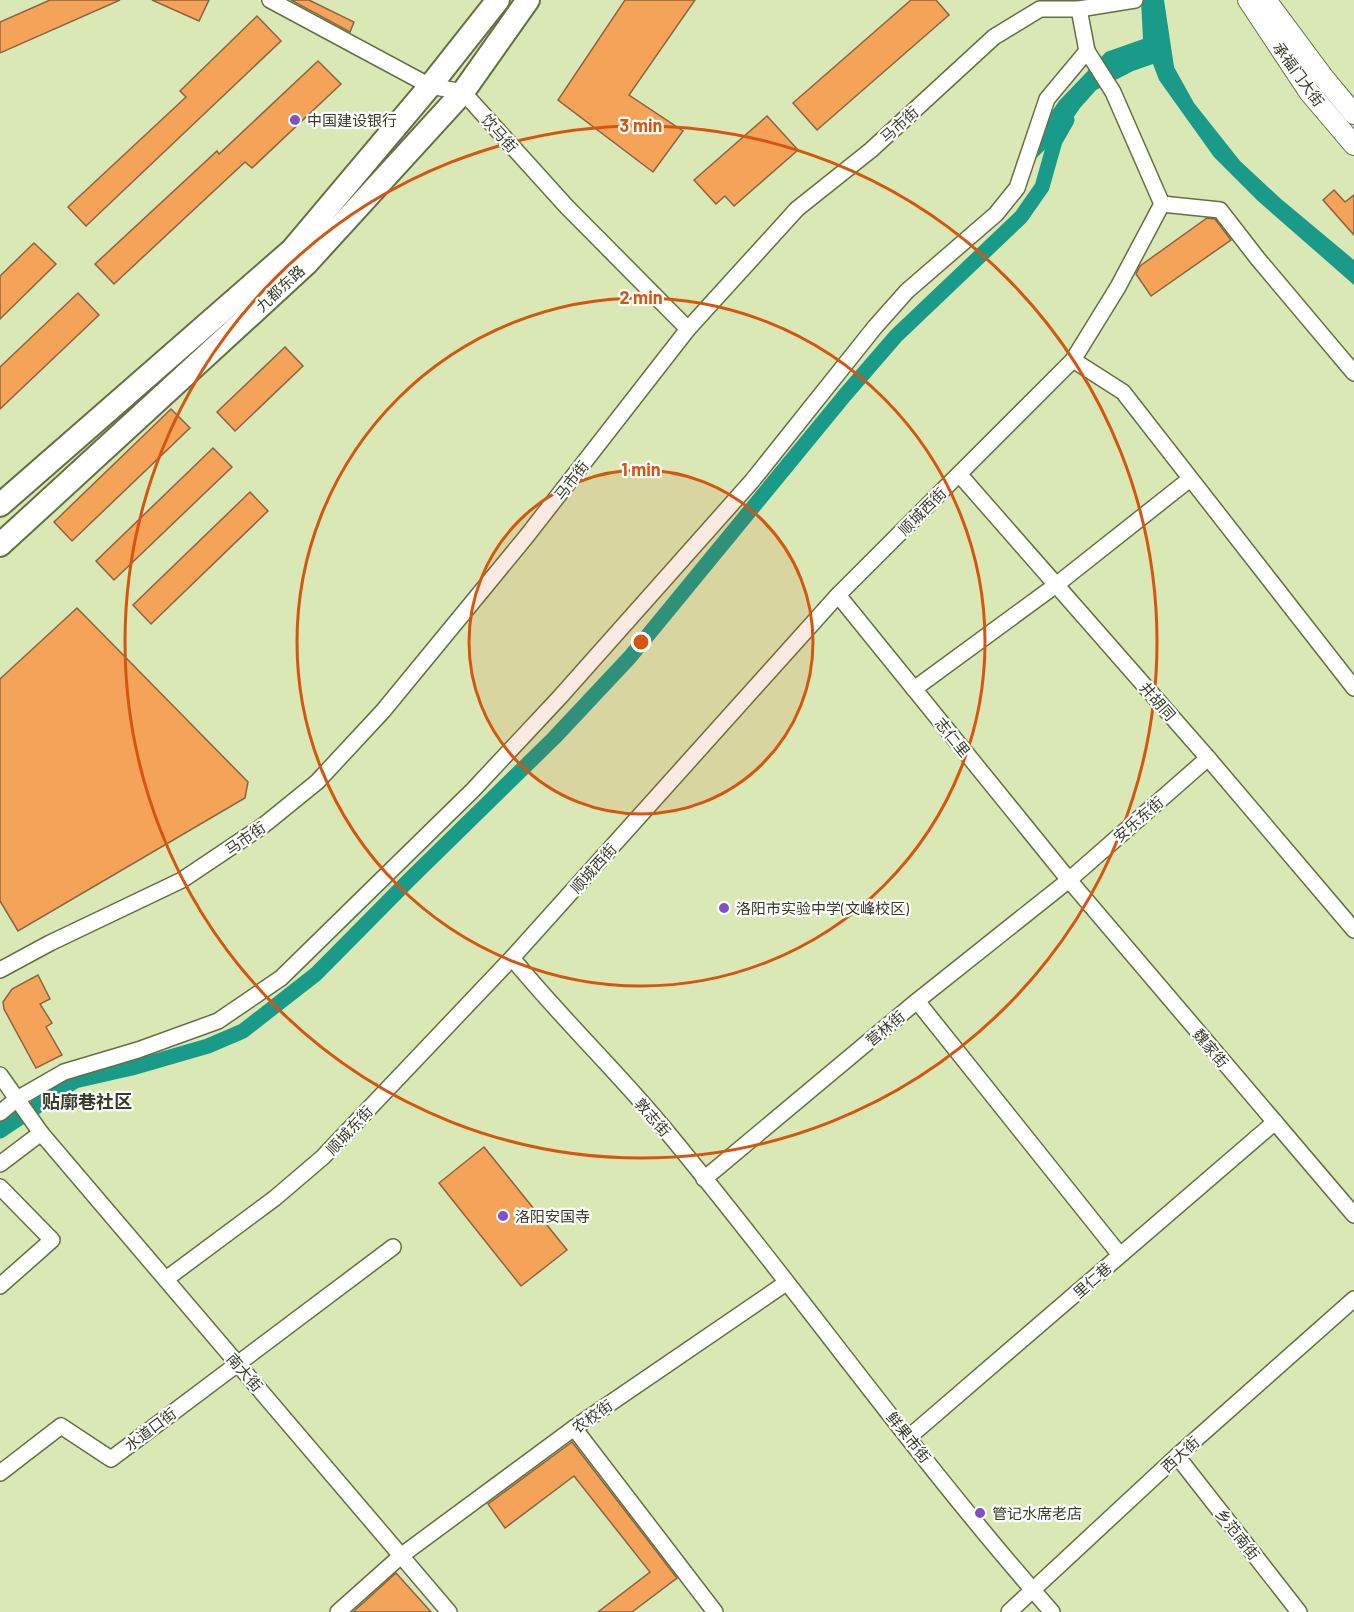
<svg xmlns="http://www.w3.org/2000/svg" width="1354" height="1612" font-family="Barlow,'Noto Sans SC',sans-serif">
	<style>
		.water { fill: #1a9a89 }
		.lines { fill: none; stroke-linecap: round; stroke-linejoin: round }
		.canal { stroke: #1a9a89; stroke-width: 15 }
		.building { fill: #f5a358; stroke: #8b6443; stroke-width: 1.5 }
		.minor-casing { stroke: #647042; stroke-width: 18 }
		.major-casing { stroke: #647042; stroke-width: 22 }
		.highway-casing { stroke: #647042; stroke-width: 26 }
		.minor { stroke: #fff; stroke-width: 15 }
		.major { stroke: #fff; stroke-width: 20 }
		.highway { stroke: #fff; stroke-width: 22 }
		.ring { fill: none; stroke: #d6560f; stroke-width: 3 }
		.poi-dot { fill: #834fc6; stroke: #fff; stroke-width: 2 }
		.labels { text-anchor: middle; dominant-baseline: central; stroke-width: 4.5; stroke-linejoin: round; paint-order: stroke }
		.street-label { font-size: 15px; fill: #363c28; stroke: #fff }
		.poi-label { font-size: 15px; fill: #363c28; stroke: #fff; text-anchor: start }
		.quarter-label { font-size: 18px; font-weight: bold; fill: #363c28; stroke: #fff }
		.centre { fill: #d6560f; stroke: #fff; stroke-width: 3 }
		.ring-label { font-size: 18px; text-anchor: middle; font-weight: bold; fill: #d6560f; stroke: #fff; stroke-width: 4.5; stroke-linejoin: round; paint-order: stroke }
	</style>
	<rect width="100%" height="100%" fill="#d9e8b5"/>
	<polygon class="water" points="1141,0 1164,0 1174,67 1194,103 1240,161 1281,199 1354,260 1354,285 1257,200 1214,157 1159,80 1153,64 1133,71 1096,90 1080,108 1064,131 1029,165 1045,131 1047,119 1059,101 1106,52 1143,39"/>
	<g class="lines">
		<polyline class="canal" points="0,1131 75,1081 132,1068 208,1046 243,1031 316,974 410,879 554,738 630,657 845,395 896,336 1021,217 1042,187 1055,141 1067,120"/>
	</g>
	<g class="building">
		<polygon points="50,0 120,0 0,53 0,22"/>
		<polygon points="152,0 209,0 199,21"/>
		<polygon points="291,0 309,0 354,22 350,32"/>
		<polygon points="625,0 695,0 629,95 683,131 653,172 558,100"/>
		<polygon points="911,0 936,0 949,15 817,130 793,103"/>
		<polygon points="257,16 281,41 86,226 68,207 186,97 180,91"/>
		<polygon points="318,61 341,84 252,168 245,162 114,284 95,264 217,151 219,154"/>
		<polygon points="767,116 798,150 734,206 725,196 716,204 694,180"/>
		<polygon points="1334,190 1345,202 1354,195 1354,235 1323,200"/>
		<polygon points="1207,218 1215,219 1231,240 1151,296 1136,274 1140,266"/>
		<polygon points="34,243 56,264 0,319 0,276"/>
		<polygon points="78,293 99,315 0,409 0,367"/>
		<polygon points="285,347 303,366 235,431 217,412"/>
		<polygon points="171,409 190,428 72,541 54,522"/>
		<polygon points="213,448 232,467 114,580 96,561"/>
		<polygon points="250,492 268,511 151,624 133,605"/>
		<polygon points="77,608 248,782 245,798 18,931 0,901 0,679"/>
		<polygon points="38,975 50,999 40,1004 52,1023 46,1027 62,1055 36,1068 4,1009 3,1002 12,989"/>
		<polygon points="484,1147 567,1250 521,1286 439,1183"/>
		<polygon points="572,1442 677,1578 632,1612 598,1612 650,1572 574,1476 505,1528 488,1504"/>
		<polygon points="396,1573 431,1612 353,1612"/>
	</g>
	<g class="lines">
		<g class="minor-casing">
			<g id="minor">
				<polyline points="270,0 430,86 463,92 567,207 688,329"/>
				<polyline points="1162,204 1220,210 1258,259 1354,373"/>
				<polyline points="1073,360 1123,392 1354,688"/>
				<polyline points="959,474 1208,758 1354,930"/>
				<polyline points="838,595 1069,880 1354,1215"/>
				<polyline points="914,689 1056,585 1190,479"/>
				<path d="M512,958C560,1017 615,1069 663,1127C796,1287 915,1457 1052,1612"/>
				<polyline points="0,970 50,943 182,880 264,825 317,782 383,711 526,537 688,329 797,209 871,150 994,37 1040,9 1079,9 1135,0"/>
				<polyline points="917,1001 1120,1255"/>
				<polyline points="0,1075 41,1133 449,1612"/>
				<polyline points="0,1113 17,1099 64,1072 138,1050 218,1021 281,978 473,790 560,697 752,481 875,327 907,291 996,214 1017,188 1047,99 1087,51"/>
				<polyline points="0,1164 41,1133"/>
				<polyline points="704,1179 917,1001 1069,880 1208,758"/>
				<polyline points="0,1187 52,1240 0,1286"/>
				<polyline points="166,1279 275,1198 323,1157 512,958 838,595 1073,360 1118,287 1162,204 1113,92 1087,51 1079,9"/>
				<polyline points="574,1428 715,1612"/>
				<polyline points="909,1437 1275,1122"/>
				<polyline points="1177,1456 1299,1612"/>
				<polyline points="0,1473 61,1426 111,1459 393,1247"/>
				<polyline points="338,1612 402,1555 574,1428 786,1283"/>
				<polyline points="1009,1612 1177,1456 1354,1299"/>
			</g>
		</g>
		<g class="major-casing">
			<g id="major">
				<polyline points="1248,0 1309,92 1354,145"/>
				<polyline points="1266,0 1324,78 1354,114"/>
			</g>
		</g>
		<g class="highway-casing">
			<g id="highway">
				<polyline points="0,505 292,250 430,86 498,0"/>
				<polyline points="0,545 306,264 463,92 528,0"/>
			</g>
		</g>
		<use href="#minor" class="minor"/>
		<use href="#major" class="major"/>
		<use href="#highway" class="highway"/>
	</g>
	<circle cx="641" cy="642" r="172" fill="#d6560f" fill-opacity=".12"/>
	<g class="ring">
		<circle cx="641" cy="642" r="172"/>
		<circle cx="641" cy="642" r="344"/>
		<circle cx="641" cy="642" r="516"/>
	</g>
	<g class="poi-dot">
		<circle cx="295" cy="120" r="6"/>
		<circle cx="724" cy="908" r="6"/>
		<circle cx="503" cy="1216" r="6"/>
		<circle cx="980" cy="1513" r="6"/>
	</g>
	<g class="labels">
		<g class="street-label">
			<text transform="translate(1299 74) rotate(54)">承福门大街</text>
			<text transform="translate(899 124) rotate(-42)">马市街</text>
			<text transform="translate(500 133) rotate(48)">饮马街</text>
			<text transform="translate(280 288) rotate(-43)">九都东路</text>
			<text transform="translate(571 480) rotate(-52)">马市街</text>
			<text transform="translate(922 511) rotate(-45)">顺城西街</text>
			<text transform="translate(1158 701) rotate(49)">井胡同</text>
			<text transform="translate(953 737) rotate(51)">志仁里</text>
			<text transform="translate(1138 819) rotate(-41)">安乐东街</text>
			<text transform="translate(245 838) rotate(-35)">马市街</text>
			<text transform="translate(593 868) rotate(-48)">顺城西街</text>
			<text transform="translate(885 1028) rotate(-40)">营林街</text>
			<text transform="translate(1211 1048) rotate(50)">魏家街</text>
			<text transform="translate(653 1117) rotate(49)">敦志街</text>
			<text transform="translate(349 1130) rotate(-47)">顺城东街</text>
			<text transform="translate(1092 1280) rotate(-41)">里仁巷</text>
			<text transform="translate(245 1372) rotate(49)">南大街</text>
			<text transform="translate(592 1416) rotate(-35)">农校街</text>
			<text transform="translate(150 1429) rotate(-37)">水道口街</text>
			<text transform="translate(909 1437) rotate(51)">鲜果市街</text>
			<text transform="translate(1180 1454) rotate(-42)">西大街</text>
			<text transform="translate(1238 1534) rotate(52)">乡范南街</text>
		</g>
		<g class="poi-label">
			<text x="307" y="120">中国建设银行</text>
			<text x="736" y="908">洛阳市实验中学(文峰校区)</text>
			<text x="515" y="1216">洛阳安国寺</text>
			<text x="992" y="1513">管记水席老店</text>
		</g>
		<g class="quarter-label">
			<text x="87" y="1101">贴廓巷社区</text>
		</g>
	</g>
	<circle cx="641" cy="642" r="9" class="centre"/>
	<g class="ring-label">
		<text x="641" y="132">3 min</text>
		<text x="641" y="304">2 min</text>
		<text x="641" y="476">1 min</text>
	</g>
</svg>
